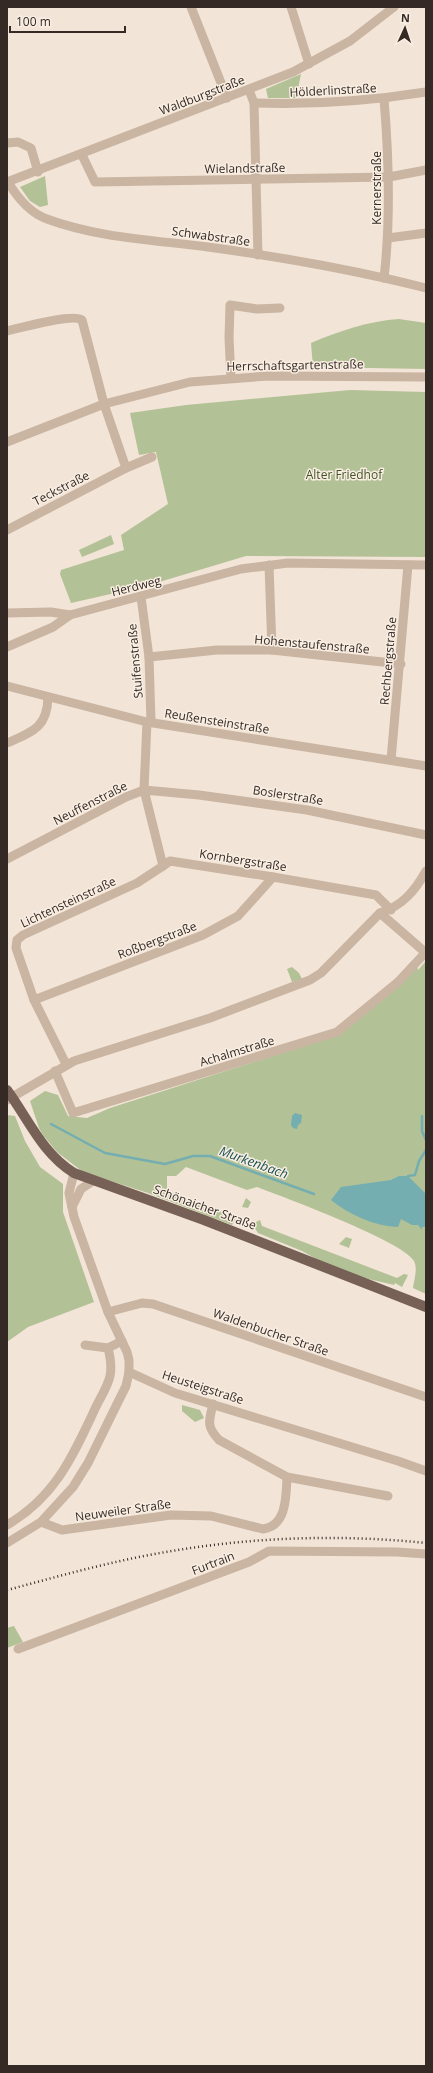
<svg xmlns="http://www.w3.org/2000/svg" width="433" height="2073" font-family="'Open Sans',sans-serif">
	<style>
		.green { fill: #b3c196 }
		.water { fill: #74aeb0 }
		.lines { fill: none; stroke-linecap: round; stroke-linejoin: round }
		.stream { stroke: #74aeb0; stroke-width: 2.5 }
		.minor { stroke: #cab4a2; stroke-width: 9 }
		.major { stroke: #776055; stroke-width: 10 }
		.rail { stroke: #342925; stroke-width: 2.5; stroke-dasharray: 1 3; stroke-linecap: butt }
		.labels { text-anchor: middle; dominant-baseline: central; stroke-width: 3; stroke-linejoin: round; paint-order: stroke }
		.street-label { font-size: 12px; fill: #342925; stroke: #f9eee2 }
		.park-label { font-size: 12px; fill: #435327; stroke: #f9eee2 }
		.water-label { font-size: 13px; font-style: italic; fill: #195356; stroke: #f9eee2 }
	</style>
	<rect width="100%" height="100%" fill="#f2e4d6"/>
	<g class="green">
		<polygon points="301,74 296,98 268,98 266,89"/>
		<polygon points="45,176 48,205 40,207 30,201 20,187"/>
		<path d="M399,319L426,323V369L313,367L311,343C339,331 369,321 399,319Z"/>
		<polygon points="350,390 426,392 426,557 246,556 146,586 71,603 60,574 61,570 124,550 121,535 168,504 156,452 139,455 130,413 186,405"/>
		<polygon points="111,535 114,544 82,557 79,550"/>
		<path d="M426,961V1294L413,1288C414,1280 418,1269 414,1261C403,1241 283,1197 257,1187L247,1190L186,1167L176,1176H167V1191L237,1218L232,1225L148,1193L83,1172L57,1152L43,1135L39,1128L30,1101L45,1091L58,1095L68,1116L87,1118L110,1108L338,1035L417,966L418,970Z"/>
		<polygon points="292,967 299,973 302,979 292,982 287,969"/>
		<polygon points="7,1115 15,1116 25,1141 40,1167 63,1184 63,1212 94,1302 28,1327 7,1342"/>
		<polygon points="246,1198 251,1202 248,1208 242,1207"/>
		<polygon points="260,1220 262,1226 397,1278 404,1274 408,1275 402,1287 395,1283 394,1285 364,1278 327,1265 302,1251 258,1233 254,1227 254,1223"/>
		<polygon points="346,1237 352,1239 349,1248 339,1244"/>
		<polygon points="182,1405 200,1410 204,1418 195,1422 182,1411"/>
		<polygon points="14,1626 23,1642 7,1648 7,1628"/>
	</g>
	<g class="water">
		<polygon points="295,1113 302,1115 301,1123 298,1125 297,1129 293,1128 291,1125 292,1116"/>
		<path d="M399,1176H408L426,1194V1227H422V1230L418,1225H412L401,1219L398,1227C374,1226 350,1215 331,1200L341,1187L391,1180Z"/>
	</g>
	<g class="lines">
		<g class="stream">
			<polyline points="422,1116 422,1131 426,1140"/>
			<polyline points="51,1124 105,1153 165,1164 193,1156 210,1156 314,1194"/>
			<polyline points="408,1176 415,1175 419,1161 426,1150"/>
		</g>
		<g class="minor">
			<polyline points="191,7 227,98"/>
			<polyline points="291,7 309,64"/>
			<polyline points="249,90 254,103 258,255"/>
			<path d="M254,103C312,105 369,101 426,92"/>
			<polyline points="7,143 18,142 31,148 38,172"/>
			<polyline points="82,155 95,182 389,177 426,170"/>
			<polyline points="7,182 293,72 350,41 394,7"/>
			<path d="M8,182C17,197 30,213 47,219C98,238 155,240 208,247C281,257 355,270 426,288"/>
			<polyline points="388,238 426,233"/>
			<path d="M384,278C391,218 389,158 384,99"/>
			<path d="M7,331C20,328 73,313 82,320L104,404L126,468L7,530"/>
			<polyline points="231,378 229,338 230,305 257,309 280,308"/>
			<polyline points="7,442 104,404 190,382 268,376 426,377"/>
			<polyline points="126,468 152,457"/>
			<polyline points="269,565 272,650"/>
			<polyline points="141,597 149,657 151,722"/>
			<polyline points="7,613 51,612 70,615 241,569 288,563 426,565"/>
			<polyline points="7,647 53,627 70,615"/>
			<polyline points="149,657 217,650 272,650 401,664"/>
			<polyline points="7,686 147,722 426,766"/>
			<path d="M7,743C32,732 47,728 48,698"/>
			<polyline points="391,760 408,565"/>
			<polyline points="7,859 126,797 144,790 147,722"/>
			<polyline points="391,910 376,895 273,877 170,861 163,866 144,790 199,795 307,810 426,835"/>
			<polyline points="380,913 426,953"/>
			<polyline points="34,1000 203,935 238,916 273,877"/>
			<polyline points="66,1064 34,1000 16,948 17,940 23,935 137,883 163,866"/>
			<polyline points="55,1071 73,1113 337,1032 398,982 426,952"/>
			<path d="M7,1100L74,1061L210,1018L310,980L321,973L380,913C402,906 415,891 426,871"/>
			<polyline points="72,1207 81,1189 93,1181"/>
			<polyline points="108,1312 142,1303 153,1304 426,1397"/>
			<polyline points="85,1345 108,1348"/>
			<polyline points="129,1372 175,1393 398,1461 426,1471"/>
			<path d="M213,1404C209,1421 206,1426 219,1440L287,1477L388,1496"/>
			<path d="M41,1522L62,1530L171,1515L211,1516L263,1529C287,1526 286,1496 287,1477"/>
			<path d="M7,1525C54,1498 72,1458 94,1411C106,1385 116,1379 108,1348L122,1341"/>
			<polyline points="7,1543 41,1522 73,1487 88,1463 118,1402 126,1386 129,1372 129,1360 127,1352 108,1312 74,1217 69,1193 74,1173"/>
			<polyline points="18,1649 249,1562 269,1551 397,1552 426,1554"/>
		</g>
		<path class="major" d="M7,1090C29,1120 42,1153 74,1173L204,1220L426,1307"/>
		<path class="rail" d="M7,1590C60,1576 112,1561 166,1552C252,1537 340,1534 426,1543"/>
	</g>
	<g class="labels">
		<g class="street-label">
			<text transform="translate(333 90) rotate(-3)">Hölderlinstraße</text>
			<text transform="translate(202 95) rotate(-21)">Waldburgstraße</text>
			<text transform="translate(245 168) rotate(-1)">Wielandstraße</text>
			<text transform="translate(376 188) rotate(-90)">Kernerstraße</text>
			<text transform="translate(211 236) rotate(8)">Schwabstraße</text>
			<text transform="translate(295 365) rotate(-1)">Herrschaftsgartenstraße</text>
			<text transform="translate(61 488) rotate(-27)">Teckstraße</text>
			<text transform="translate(136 586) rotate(-14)">Herdweg</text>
			<text transform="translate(312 644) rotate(5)">Hohenstaufenstraße</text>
			<text transform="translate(135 661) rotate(-95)">Stuifenstraße</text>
			<text transform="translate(388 661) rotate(-85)">Rechbergstraße</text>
			<text transform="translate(217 721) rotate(9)">Reußensteinstraße</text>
			<text transform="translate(288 795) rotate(9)">Boslerstraße</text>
			<text transform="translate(90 803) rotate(-27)">Neuffenstraße</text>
			<text transform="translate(243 860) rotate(9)">Kornbergstraße</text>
			<text transform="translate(68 902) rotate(-25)">Lichtensteinstraße</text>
			<text transform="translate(157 940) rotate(-21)">Roßbergstraße</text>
			<text transform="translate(237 1051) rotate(-17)">Achalmstraße</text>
			<text transform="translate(205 1207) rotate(20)">Schönaicher Straße</text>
			<text transform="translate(271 1332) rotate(19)">Waldenbucher Straße</text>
			<text transform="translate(203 1387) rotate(18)">Heusteigstraße</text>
			<text transform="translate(123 1510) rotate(-8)">Neuweiler Straße</text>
			<text transform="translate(213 1563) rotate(-21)">Furtrain</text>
		</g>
		<g class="park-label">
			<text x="344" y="474">Alter Friedhof</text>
		</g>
		<g class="water-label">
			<text transform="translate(254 1162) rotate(20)">Murkenbach</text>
		</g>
	</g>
	<rect width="433" height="2073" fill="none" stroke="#342925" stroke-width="16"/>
	<g transform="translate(405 28) rotate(3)" stroke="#f9eee2" stroke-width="3" paint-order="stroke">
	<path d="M0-3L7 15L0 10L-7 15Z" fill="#342925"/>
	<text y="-6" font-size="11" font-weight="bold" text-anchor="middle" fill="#342925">N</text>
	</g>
	<path d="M10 26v6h115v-6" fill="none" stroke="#342925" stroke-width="2"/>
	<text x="16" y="26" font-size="12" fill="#342925" stroke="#f9eee2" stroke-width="3" paint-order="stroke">100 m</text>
</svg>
